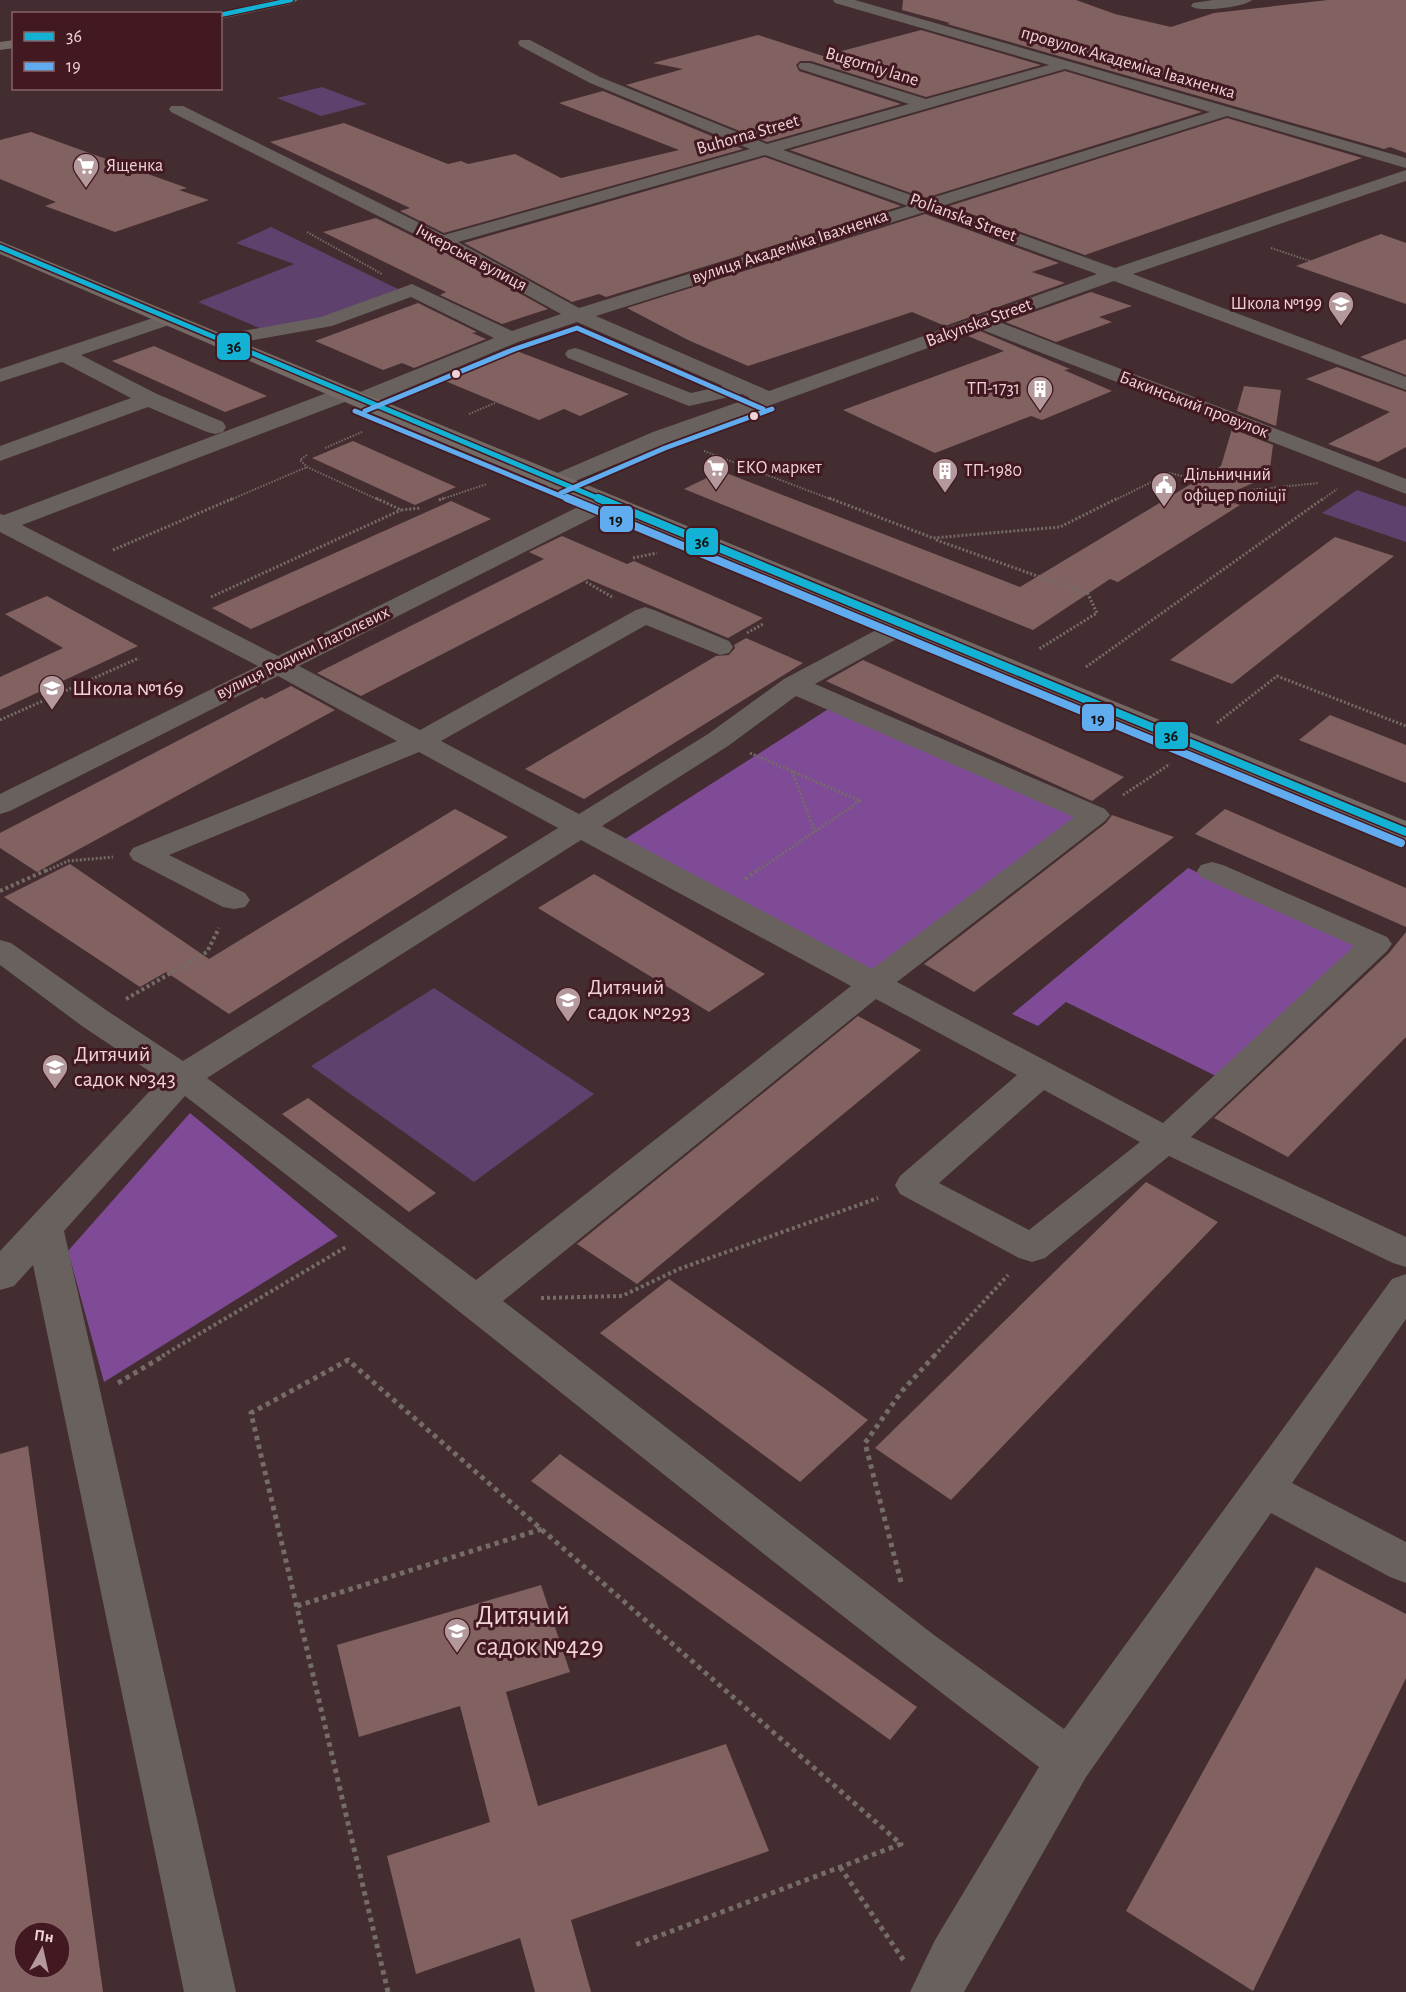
<svg xmlns="http://www.w3.org/2000/svg" width="1406" height="1992" font-family="'Alegreya Sans',sans-serif">
	<style>
		.green { fill: #5f416d }
		.forest { fill: #7f4b97 }
		.building { fill: #826260; fill-rule: evenodd }
		.lines { fill: none; stroke-linecap: round; stroke-linejoin: round }
		.path-far3 { stroke: #756b69; stroke-width: 2; stroke-dasharray: 1.5 1.5; stroke-linecap: butt }
		.path-far2 { stroke: #756b69; stroke-width: 3; stroke-dasharray: 2 2; stroke-linecap: butt }
		.path-far1 { stroke: #756b69; stroke-width: 4; stroke-dasharray: 3 3; stroke-linecap: butt }
		.path { stroke: #756b69; stroke-width: 5; stroke-dasharray: 4.5 4.5; stroke-linecap: butt }
		.minor { fill: #68615d; fill-rule: evenodd }
		.major { fill: #746965; fill-rule: evenodd }
		.bus-1-far2-casing { stroke: #421920; stroke-width: 7 }
		.bus-1-far1-casing { stroke: #421920; stroke-width: 8 }
		.bus-1-casing { stroke: #421920; stroke-width: 11 }
		.bus-2-far1-casing { stroke: #421920; stroke-width: 8 }
		.bus-2-casing { stroke: #421920; stroke-width: 11 }
		.bus-1-far2 { stroke: #13b2d5; stroke-width: 4.5 }
		.bus-1-far1 { stroke: #13b2d5; stroke-width: 5 }
		.bus-1 { stroke: #13b2d5; stroke-width: 8 }
		.bus-2-far1 { stroke: #60acee; stroke-width: 5 }
		.bus-2 { stroke: #60acee; stroke-width: 8 }
		.bus-dot { fill: #efd3d6; stroke: #421920; stroke-width: 2 }
		.labels { text-anchor: middle; dominant-baseline: central; stroke-width: 6; stroke-linejoin: round; paint-order: stroke }
		.far-street-label { font-size: 18px; fill: #efd3d6; stroke: #421920 }
		.far-poi-label { font-size: 18px; fill: #efd3d6; stroke: #421920; text-anchor: start }
		.poi-label { font-size: 22px; fill: #efd3d6; stroke: #421920; text-anchor: start }
		.near-poi-label { font-size: 27px; fill: #efd3d6; stroke: #421920; text-anchor: start }
		.line-badge { stroke: #421920; stroke-width: 2 }
		.pale-badge-label { font-size: 16px; text-anchor: middle; font-weight: bold; fill: #111 }
	</style>
	<rect width="100%" height="100%" fill="#432d30"/>
	<g class="green">
		<polygon points="322,87 367,104 321,116 277,98"/>
		<polygon points="271,227 400,290 320,320 262,329 198,302 294,264 236,243"/>
		<polygon points="1357,490 1406,507 1406,542 1322,513"/>
		<polygon points="434,988 594,1094 474,1182 311,1066"/>
	</g>
	<g class="forest">
		<polygon points="833,706 1085,817 875,977 622,841"/>
		<polygon points="1188,868 1360,946 1216,1076 1066,1002 1038,1026 1012,1014"/>
		<polygon points="190,1113 338,1236 104,1382 68,1251"/>
	</g>
	<g class="building">
		<polygon points="903,0 1076,0 1115,14 1171,27 1214,13 1328,0 1406,0 1406,153 1390,147 1384,149 947,24 950,23 902,10"/>
		<polygon points="921,30 1041,65 926,97 811,61 800,61 796,65 799,71 901,104 767,142 626,85 683,69 653,63 758,35 823,56"/>
		<polygon points="1065,71 1202,112 925,198 790,150"/>
		<polygon points="603,91 743,149 444,233 400,211 410,208 270,142 344,123 448,164 461,161 468,164 515,154 561,178 679,150 559,103"/>
		<polygon points="1227,118 1362,158 1085,255 949,206"/>
		<polygon points="31,132 187,188 179,190 209,200 115,232 45,206 56,202 0,179 0,140"/>
		<polygon points="765,157 901,206 606,297 599,294 572,302 464,243"/>
		<polygon points="925,214 1059,263 1032,272 1065,283 945,326 912,312 748,366 688,340 627,308"/>
		<polygon points="376,218 435,247 548,309 502,324 440,295 446,292 323,232"/>
		<polygon points="1381,234 1406,243 1406,304 1296,266"/>
		<polygon points="1091,292 1132,306 1099,317 1112,322 1056,342 1005,322"/>
		<polygon points="418,303 477,332 472,333 486,339 414,368 402,363 383,370 315,341"/>
		<polygon points="980,331 1070,369 1064,370 1112,391 1042,420 1031,416 935,453 843,410 1004,351 968,336"/>
		<polygon points="1406,339 1406,375 1360,357"/>
		<polygon points="154,346 267,396 225,412 112,361"/>
		<polygon points="509,348 629,394 580,416 564,409 539,420 438,378"/>
		<polygon points="1337,367 1406,392 1406,447 1378,462 1328,444 1390,412 1306,379"/>
		<polygon points="1244,386 1281,390 1276,426 1237,411"/>
		<polygon points="1232,429 1273,445 1269,476 1219,498 1240,505 1118,582 1110,579 1033,630 684,489 721,471 1020,587 1221,466"/>
		<polygon points="353,441 456,487 415,505 312,458"/>
		<polygon points="451,501 491,519 251,629 212,608"/>
		<polygon points="562,536 627,564 634,561 763,618 728,638 588,579 361,696 317,673 544,559 529,552"/>
		<polygon points="1335,537 1394,556 1232,684 1170,660"/>
		<polygon points="47,596 138,646 0,710 0,677 63,648 5,614"/>
		<polygon points="746,638 803,663 584,799 525,769 716,656 729,655 735,648 734,645"/>
		<polygon points="863,660 1124,777 1092,801 826,681"/>
		<polygon points="291,686 335,710 37,872 0,848 0,833 262,697 265,699"/>
		<polygon points="1330,715 1406,745 1406,783 1299,740"/>
		<polygon points="455,809 508,837 229,1014 166,972 140,987 4,897 70,864 209,959"/>
		<polygon points="1225,809 1406,888 1406,927 1195,834"/>
		<polygon points="1112,815 1174,837 974,992 924,964 1106,823"/>
		<polygon points="594,874 765,974 709,1012 538,908"/>
		<polygon points="1406,932 1406,1037 1288,1157 1214,1118 1389,953"/>
		<polygon points="858,1016 921,1050 637,1284 577,1244"/>
		<polygon points="308,1098 436,1193 409,1212 282,1114"/>
		<polygon points="1146,1182 1218,1222 951,1500 875,1448"/>
		<polygon points="669,1279 824,1388 868,1420 800,1482 600,1333"/>
		<path d="M28,1446L73,1774L103,1992H0V1454ZM24,1932H60V1968H24Z"/>
		<polygon points="560,1454 917,1707 890,1740 531,1481"/>
		<polygon points="1316,1567 1406,1614 1406,1678 1253,1991 1126,1911"/>
		<polygon points="541,1585 570,1672 506,1692 538,1806 726,1744 769,1851 571,1920 591,1992 535,1992 520,1938 416,1974 387,1856 490,1822 460,1706 359,1737 337,1645"/>
	</g>
	<g class="lines">
		<g class="path-far3">
			<polyline points="307,232 382,274"/>
			<polyline points="1271,248 1310,261"/>
			<polyline points="469,414 495,403"/>
			<polyline points="325,448 362,432"/>
			<polyline points="704,451 833,500"/>
			<polyline points="307,455 300,460 307,467 379,500"/>
			<polyline points="230,500 307,467"/>
			<polyline points="439,500 487,484"/>
			<polyline points="1115,500 1170,473 1239,491 1319,483"/>
			<polyline points="1322,500 1337,489"/>
		</g>
		<g class="path-far2">
			<polyline points="376,498 401,510 421,508"/>
			<polyline points="829,498 933,538 1060,527 1118,498"/>
			<polyline points="439,500 444,498"/>
			<polyline points="936,540 1088,594 1097,613 1039,649"/>
			<polyline points="113,550 234,498"/>
			<polyline points="633,558 657,553"/>
			<polyline points="586,582 614,598"/>
			<polyline points="211,597 401,510"/>
			<polyline points="747,633 763,624"/>
			<polyline points="1086,667 1324,498"/>
			<polyline points="0,720 139,658"/>
			<polyline points="1217,723 1277,676 1406,726"/>
			<polyline points="750,753 860,801 757,871"/>
			<polyline points="792,771 815,832"/>
			<polyline points="1123,795 1170,764"/>
			<polyline points="46,871 68,861 113,857"/>
		</g>
		<g class="path-far1">
			<polyline points="745,879 759,869"/>
			<polyline points="0,891 49,869"/>
			<polyline points="126,999 207,952 219,928"/>
			<polyline points="541,1298 622,1296 679,1269 878,1198"/>
			<polyline points="162,1356 346,1247"/>
			<polyline points="934,1356 1008,1275"/>
		</g>
		<g class="path">
			<polyline points="118,1383 165,1355"/>
			<polyline points="901,1582 865,1443 902,1391 935,1355"/>
			<polyline points="297,1606 542,1529"/>
			<polyline points="840,1867 904,1961"/>
			<polyline points="388,1992 251,1413 348,1360 901,1844 635,1945"/>
		</g>
		<g class="minor">
			<path d="M833,0H855L1406,158V168L1227,116L942,206L1115,268L1406,170V181L1133,274L1406,377V390L1114,281L999,322L1406,479V494L980,329L669,442L556,489L548,487L545,482L548,477L653,432L750,398L742,394L689,406L568,358L565,354L568,350L575,348L582,350L691,393L723,386L577,322L518,342L368,405L360,406L352,405L350,400L22,525L278,656L598,497L606,495L614,497L618,502L614,507L299,666L420,730L636,610L645,607L654,610L729,641L733,647L729,653L720,655L646,625L441,741L579,814L708,734L784,679L895,620L904,617L913,620L917,625L913,630L815,684L1105,809L1110,815L1105,821L897,982L1163,1123L1354,946L1201,877L1197,871L1201,865L1212,862L1223,865L1387,937L1392,944L1387,951L1191,1137L1406,1237V1267L1393,1263L1169,1156L1045,1258L1032,1262L1019,1258L900,1194L895,1185L900,1176L1017,1075L876,999L503,1301L934,1635L1064,1729L1392,1279L1406,1274V1319L1292,1483L1406,1542V1583L1390,1577L1271,1513L1086,1777L964,1992H910L935,1940L1039,1767C750,1549 472,1317 185,1096L64,1231L236,1992H184L33,1265L14,1286L0,1290V1251L161,1079L82,1026L0,965V940L11,943L106,1010L183,1061L558,828L419,752L169,855L245,893L250,900L245,907L234,909L223,907L133,860L129,854L133,848L397,741L278,676L10,811L0,814V794L258,666L0,532V514L4,515L337,389L345,388L353,389L355,394L494,338L411,297L332,326L221,346L214,344L211,340L214,336L321,317L412,284L512,331L561,314L436,245L171,112L169,109L171,106H183L444,235L750,149L590,83L520,46L518,43L520,40H530L600,77L767,144L909,104L800,69L798,66L800,63H810L926,99L1049,65L835,3ZM1065,69L1210,112L925,200L783,150ZM765,155L908,206L579,308L458,242ZM925,212L1097,274L769,391L596,316ZM796,696L1074,817L872,969L602,826L728,746ZM581,840L851,986L476,1280L207,1078ZM1044,1090L1140,1142L1029,1230L939,1183Z"/>
			<path d="M1213,0H1252C1245,7 1198,13 1191,6L1193,3Z"/>
			<polygon points="168,313 175,315 178,319 175,323 81,355 157,394 223,422 226,427 223,432 215,434 207,432 148,407 0,461 0,446 131,398 62,362 0,382 0,369"/>
		</g>
		<g class="major">
			<polygon points="272,0 298,0 291,4 220,19 220,14 214,14"/>
			<polygon points="14,40 14,48 0,50 0,42"/>
			<polygon points="0,241 368,395 1406,821 1406,841 352,405 0,254"/>
		</g>
		<g class="bus-1-far2-casing">
			<polyline id="bus-1-far2" points="220,15 291,0"/>
		</g>
		<g class="bus-1-far1-casing">
			<polyline id="bus-1-far1" points="0,247 602,500"/>
		</g>
		<g class="bus-1-casing">
			<polyline id="bus-1" points="598,498 1406,832"/>
		</g>
		<g class="bus-2-far1-casing">
			<g id="bus-2-far1">
				<polyline points="355,411 570,500"/>
				<polyline points="365,411 515,349 577,328 763,409"/>
				<polyline points="561,493 665,448 772,409"/>
			</g>
		</g>
		<g class="bus-2-casing">
			<polyline id="bus-2" points="567,498 1401,843"/>
		</g>
		<use href="#bus-1-far2" class="bus-1-far2"/>
		<use href="#bus-1-far1" class="bus-1-far1"/>
		<use href="#bus-1" class="bus-1"/>
		<use href="#bus-2-far1" class="bus-2-far1"/>
		<use href="#bus-2" class="bus-2"/>
	</g>
	<defs>
		<g id="supermarket-pin" transform="scale(1.35)"><path d="M0 17L-7.5 6A9.5 9.5 0 1 1 7.5 6Z" fill="#b3999c" stroke="#421920"/><path d="M-6-5.5h2.5l.6 2H6L4.5 2H-2.5L-4.4-4H-6ZM-1.5 3.2a1.3 1.3 0 1 0 .1 0ZM3 3.2a1.3 1.3 0 1 0 .1 0Z" fill="#fff"/></g>
		<g id="school-pin" transform="scale(1.35)"><path d="M0 17L-7.5 6A9.5 9.5 0 1 1 7.5 6Z" fill="#b3999c" stroke="#421920"/><path d="M0-5L7-2L0 1L-7-2ZM-4 1L0 2.5L4 1V4Q0 6-4 4Z" fill="#fff"/></g>
		<g id="building-pin" transform="scale(1.35)"><path d="M0 17L-7.5 6A9.5 9.5 0 1 1 7.5 6Z" fill="#b3999c" stroke="#421920"/><path d="M-4-6H4V6H1V3H-1V6H-4ZM-2.5-4.3h1.7v1.8h-1.7ZM.8-4.3h1.7v1.8H.8ZM-2.5-1h1.7V.8h-1.7ZM.8-1h1.7V.8H.8Z" fill="#fff"/></g>
		<g id="civic-pin" transform="scale(1.35)"><path d="M0 17L-7.5 6A9.5 9.5 0 1 1 7.5 6Z" fill="#b3999c" stroke="#421920"/><path d="M-.6-6.5H3V-4.5H.6V-3L4-1V1h2V6H-6V1h2V-1L-.6-3ZM-1.2 2.5V6h2.4V2.5Z" fill="#fff"/></g>
	</defs>
	<g fill-rule="evenodd">
		<use href="#supermarket-pin" x="86" y="166"/>
		<use href="#school-pin" x="1341" y="304"/>
		<use href="#building-pin" x="1040" y="389"/>
		<use href="#supermarket-pin" x="716" y="468"/>
		<use href="#building-pin" x="945" y="471"/>
		<use href="#civic-pin" x="1164" y="485"/>
		<use href="#school-pin" x="52" y="688"/>
		<use href="#school-pin" x="568" y="1000"/>
		<use href="#school-pin" x="55" y="1067"/>
		<use href="#school-pin" x="457" y="1631"/>
	</g>
	<g class="bus-dot">
		<circle cx="456" cy="374" r="5"/>
		<circle cx="754" cy="416" r="5"/>
	</g>
	<g class="labels">
		<g class="far-street-label">
			<text transform="translate(1128 63) rotate(16)">провулок Академіка Івахненка</text>
			<text transform="translate(872 67) rotate(17)">Bugorniy lane</text>
			<text transform="translate(748 135) rotate(-16)">Buhorna Street</text>
			<text transform="translate(963 218) rotate(20)">Polianska Street</text>
			<text transform="translate(790 247) rotate(-18)">вулиця Академіка Івахненка</text>
			<text transform="translate(471 258) rotate(28)">Ічкерська вулиця</text>
			<text transform="translate(979 323) rotate(-20)">Bakynska Street</text>
			<text transform="translate(1194 405) rotate(21)">Бакинський провулок</text>
			<text transform="translate(303 653) rotate(-26)">вулиця Родини Глаголєвих</text>
		</g>
		<g class="far-poi-label">
			<text x="106" y="166">Ященка</text>
			<text x="1322" y="304" text-anchor="end">Школа №199</text>
			<text x="1020" y="389" text-anchor="end">ТП-1731</text>
			<text x="736" y="468">ЕКО маркет</text>
			<text x="964" y="471">ТП-1980</text>
			<text x="1184" y="475">Дільничний<tspan x="1184" dy="21">офіцер поліції</tspan></text>
		</g>
		<g class="poi-label">
			<text x="72" y="688">Школа №169</text>
			<text x="588" y="987">Дитячий<tspan x="588" dy="25">садок №293</tspan></text>
			<text x="74" y="1054">Дитячий<tspan x="74" dy="25">садок №343</tspan></text>
		</g>
		<g class="near-poi-label">
			<text x="476" y="1615">Дитячий<tspan x="476" dy="31">садок №429</tspan></text>
		</g>
	</g>
	<g class="line-badge">
		<rect x="216" y="332" width="35" height="29" rx="6" fill="#13b2d5"/>
		<rect x="599" y="505" width="35" height="28" rx="6" fill="#60acee"/>
		<rect x="685" y="527" width="34" height="29" rx="6" fill="#13b2d5"/>
		<rect x="1081" y="703" width="34" height="29" rx="6" fill="#60acee"/>
		<rect x="1154" y="721" width="35" height="29" rx="6" fill="#13b2d5"/>
	</g>
	<g class="pale-badge-label">
		<text x="234" y="352">36</text>
		<text x="616" y="525">19</text>
		<text x="702" y="547">36</text>
		<text x="1098" y="724">19</text>
		<text x="1171" y="741">36</text>
	</g>
	<rect x="12" y="12" width="210" height="78" fill="#421920" stroke="#876369" stroke-width="1.5"/>
	<rect x="24" y="32" width="30" height="9" fill="#13b2d5" stroke="#876369" stroke-width="1.5"/>
	<text x="66" y="42" font-size="18" fill="#efd3d6">36</text>
	<rect x="24" y="62" width="30" height="9" fill="#60acee" stroke="#876369" stroke-width="1.5"/>
	<text x="66" y="72" font-size="18" fill="#efd3d6">19</text>
	<g transform="translate(42 1950) rotate(8)"><circle r="28" fill="#421920" stroke="#876369" stroke-width="1.5"/>
	<path d="M0-4.5L10 22L0 15L-10 22Z" fill="#b3999c"/>
	<text y="-9" font-size="16" font-weight="bold" text-anchor="middle" fill="#efd3d6">Пн</text>
	</g>
</svg>
